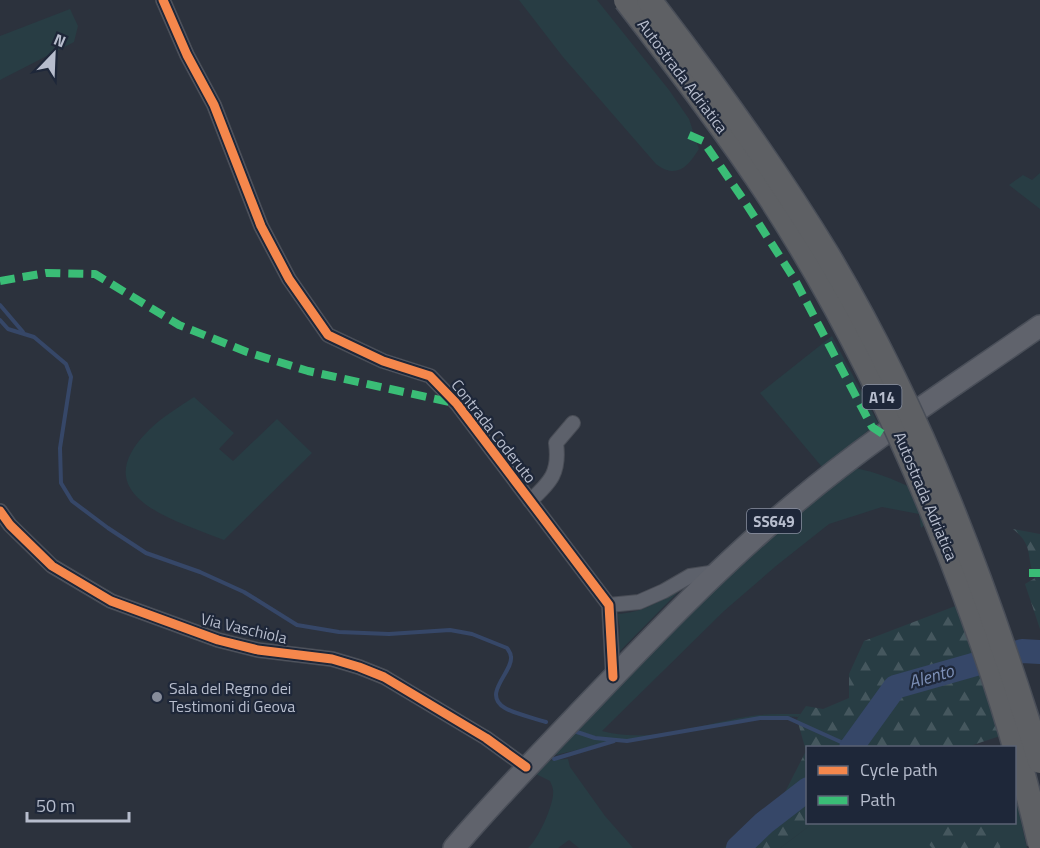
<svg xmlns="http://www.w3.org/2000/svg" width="1040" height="848" font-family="'Titillium Web',sans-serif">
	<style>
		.grass { fill: #283d44 }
		.forest { fill: url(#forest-firs) }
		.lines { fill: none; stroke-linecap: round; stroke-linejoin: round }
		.stream { stroke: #364768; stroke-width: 4 }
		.river { stroke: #364768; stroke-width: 24 }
		.street-casing { stroke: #494d56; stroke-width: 16 }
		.primary-casing { stroke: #4a4f59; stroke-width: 24 }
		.street { stroke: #5d616b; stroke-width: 14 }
		.primary { stroke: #60636c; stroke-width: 21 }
		.highway-bridge-casing { stroke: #494e58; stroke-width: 27; stroke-linecap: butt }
		.highway-bridge { stroke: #5e6064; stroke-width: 24 }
		.quiet { stroke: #3abd76; stroke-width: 8; stroke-dasharray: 15 8; stroke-linecap: butt }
		.cycleway-casing { stroke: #1e2739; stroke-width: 13 }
		.cycleway { stroke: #f5874c; stroke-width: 9 }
		.poi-dot { fill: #868c9b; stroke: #1e2739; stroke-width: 2 }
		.labels { text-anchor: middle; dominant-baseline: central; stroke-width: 4.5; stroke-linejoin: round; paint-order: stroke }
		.shield { fill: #1e2739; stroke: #8990a1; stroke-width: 1.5 }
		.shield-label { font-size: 15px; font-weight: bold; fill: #b7bdcd }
		.street-label { font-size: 16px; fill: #b7bdcd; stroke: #1e2739 }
		.poi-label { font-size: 16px; fill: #b7bdcd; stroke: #1e2739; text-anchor: start }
		.water-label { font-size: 18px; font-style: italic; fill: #7c8fb6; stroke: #1e2739 }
	</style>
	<defs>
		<pattern id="forest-firs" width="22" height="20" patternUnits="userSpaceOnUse" patternTransform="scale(1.5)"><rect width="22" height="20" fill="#283d44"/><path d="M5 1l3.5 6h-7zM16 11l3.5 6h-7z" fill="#45575e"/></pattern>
	</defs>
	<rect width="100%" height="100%" fill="#2c323d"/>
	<g class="grass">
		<path d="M519,0H597L669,90L689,119L699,149C688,166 677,180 656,164L563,57Z"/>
		<polygon points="70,9 78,26 74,42 0,80 0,36"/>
		<polygon points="1040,173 1040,209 1009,185 1023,175 1032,180"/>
		<polygon points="832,336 878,423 822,467 760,393"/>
		<path d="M194,397L234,433L219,449L233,461L277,419L312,453L224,540C173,520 83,495 149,430C162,417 179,407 194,397Z"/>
		<path d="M855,468C876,472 893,479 912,488L926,524L921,528L919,514L882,507L829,524L776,566L724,611L602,731C653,745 708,721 759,715C773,714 787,714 801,714L798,717C740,715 685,737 628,740C609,741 591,736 574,730L745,559Z"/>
		<path d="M684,586L618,653L620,628L617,614C642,613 663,600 684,586Z"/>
		<polygon points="571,732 593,738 615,741 547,757"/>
		<path d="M568,759L570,767L605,816L633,848H579L569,840L558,848H528C538,840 555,803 553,790C553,788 551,783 550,781L532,772L543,761Z"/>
		<polygon points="1015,795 1027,848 780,848 813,823 1014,822"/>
	</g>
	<g class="forest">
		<path d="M1013,529L1040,534V629L1025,584L1035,578C1025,556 1035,547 1013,529Z"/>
		<polygon points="958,605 1000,736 967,747 808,748 808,822 813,823 780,848 724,848 761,819 783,796 806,751 797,719 806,706 823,709 849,698 849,674 864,641"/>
		<polygon points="926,823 999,823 1002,841 1000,848 932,848 926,841"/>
	</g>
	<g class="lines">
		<g class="stream">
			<polyline points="0,305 23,332"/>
			<path d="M0,320L8,329L34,337L66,364L71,377L60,448L61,483L72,501L108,528L146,553L200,572L244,592L297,625L339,632L389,634L450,630L472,634L507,648C509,651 511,653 511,657C513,672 481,694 505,708C515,714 534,718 546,722"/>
			<polyline points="574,731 595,738 627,741 760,718 788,718 852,747"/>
			<polyline points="554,759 614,741"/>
		</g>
		<g class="river">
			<polyline points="851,748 895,687 1022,651 1040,652"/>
			<polyline points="738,848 764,823 808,789"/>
		</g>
		<g class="street-casing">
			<g id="street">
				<polyline points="163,0 187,55 214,105 261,226 289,279 328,335 383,361 430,376 457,404 609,605 613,677"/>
				<path d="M530,501C551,482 560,472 556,443L573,423"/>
				<polyline points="0,511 10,525 52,566 111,601 218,640 258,650 332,659 359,667 384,677 486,738 526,767"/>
				<polyline points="609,605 639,602 664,591 690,576 717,572"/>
			</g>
		</g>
		<g class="primary-casing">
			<path id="primary" d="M454,848C493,802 535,759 577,715C647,642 716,569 794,504C872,438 957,384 1040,326"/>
		</g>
		<use href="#street" class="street"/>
		<use href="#primary" class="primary"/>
		<g class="highway-bridge-casing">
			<g id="highway-bridge">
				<path d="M626,0C676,65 727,131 772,200C839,304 894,415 940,530C982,634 1015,734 1040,843"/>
				<path d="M649,0C713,83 774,167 828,256C922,414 986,586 1040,761"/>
			</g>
		</g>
		<use href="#highway-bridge" class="highway-bridge"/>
		<g class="quiet">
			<polyline points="689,135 703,141 743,199 795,280 872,427 883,434"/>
			<polyline points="0,281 46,273 95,274 179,325 247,352 308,371 454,403"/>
			<polyline points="1029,573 1040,573"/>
		</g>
		<g class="cycleway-casing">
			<g id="cycleway">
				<polyline points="163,0 187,55 214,105 261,226 289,279 328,335 383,361 430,376 457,404 609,605 613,677"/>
				<polyline points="0,511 10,525 52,566 111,601 218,640 258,650 332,659 359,667 384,677 486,738 526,767"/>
			</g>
		</g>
		<use href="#cycleway" class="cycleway"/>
	</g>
	<circle class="poi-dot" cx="157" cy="697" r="6"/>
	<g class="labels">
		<g class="shield">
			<rect x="862.5" y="385" width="39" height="24" rx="4.5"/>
			<rect x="747" y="509" width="54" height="24" rx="4.5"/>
		</g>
		<g class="shield-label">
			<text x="882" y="397">A14</text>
			<text x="774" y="521">SS649</text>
		</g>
		<g class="street-label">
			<text transform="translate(683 76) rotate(53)">Autostrada Adriatica</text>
			<text transform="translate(494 431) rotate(52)">Contrada Coderuto</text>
			<text transform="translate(926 496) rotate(67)">Autostrada Adriatica</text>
			<text transform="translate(244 628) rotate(13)">Via Vaschiola</text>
		</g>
		<g class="poi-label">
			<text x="169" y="688">Sala del Regno dei<tspan x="169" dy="18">Testimoni di Geova</tspan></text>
		</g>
		<g class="water-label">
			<text transform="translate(931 676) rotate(-16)">Alento</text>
		</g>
	</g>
	<rect x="806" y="746" width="210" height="78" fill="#1e2739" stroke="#5b6374" stroke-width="1.5"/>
	<rect x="818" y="766" width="30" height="9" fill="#f5874c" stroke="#5b6374" stroke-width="1.5"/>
	<text x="860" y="776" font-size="18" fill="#b7bdcd">Cycle path</text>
	<rect x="818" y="796" width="30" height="9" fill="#3abd76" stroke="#5b6374" stroke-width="1.5"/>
	<text x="860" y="806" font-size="18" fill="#b7bdcd">Path</text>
	<g transform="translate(54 54) rotate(23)" stroke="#1e2739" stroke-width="4.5" paint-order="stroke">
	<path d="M0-4.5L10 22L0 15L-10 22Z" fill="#b7bdcd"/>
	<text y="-9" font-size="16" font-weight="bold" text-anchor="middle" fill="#b7bdcd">N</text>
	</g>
	<path d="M27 812v9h102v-9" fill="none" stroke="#b7bdcd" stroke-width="3"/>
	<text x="36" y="812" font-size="18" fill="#b7bdcd" stroke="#1e2739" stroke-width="4.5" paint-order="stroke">50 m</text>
</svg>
